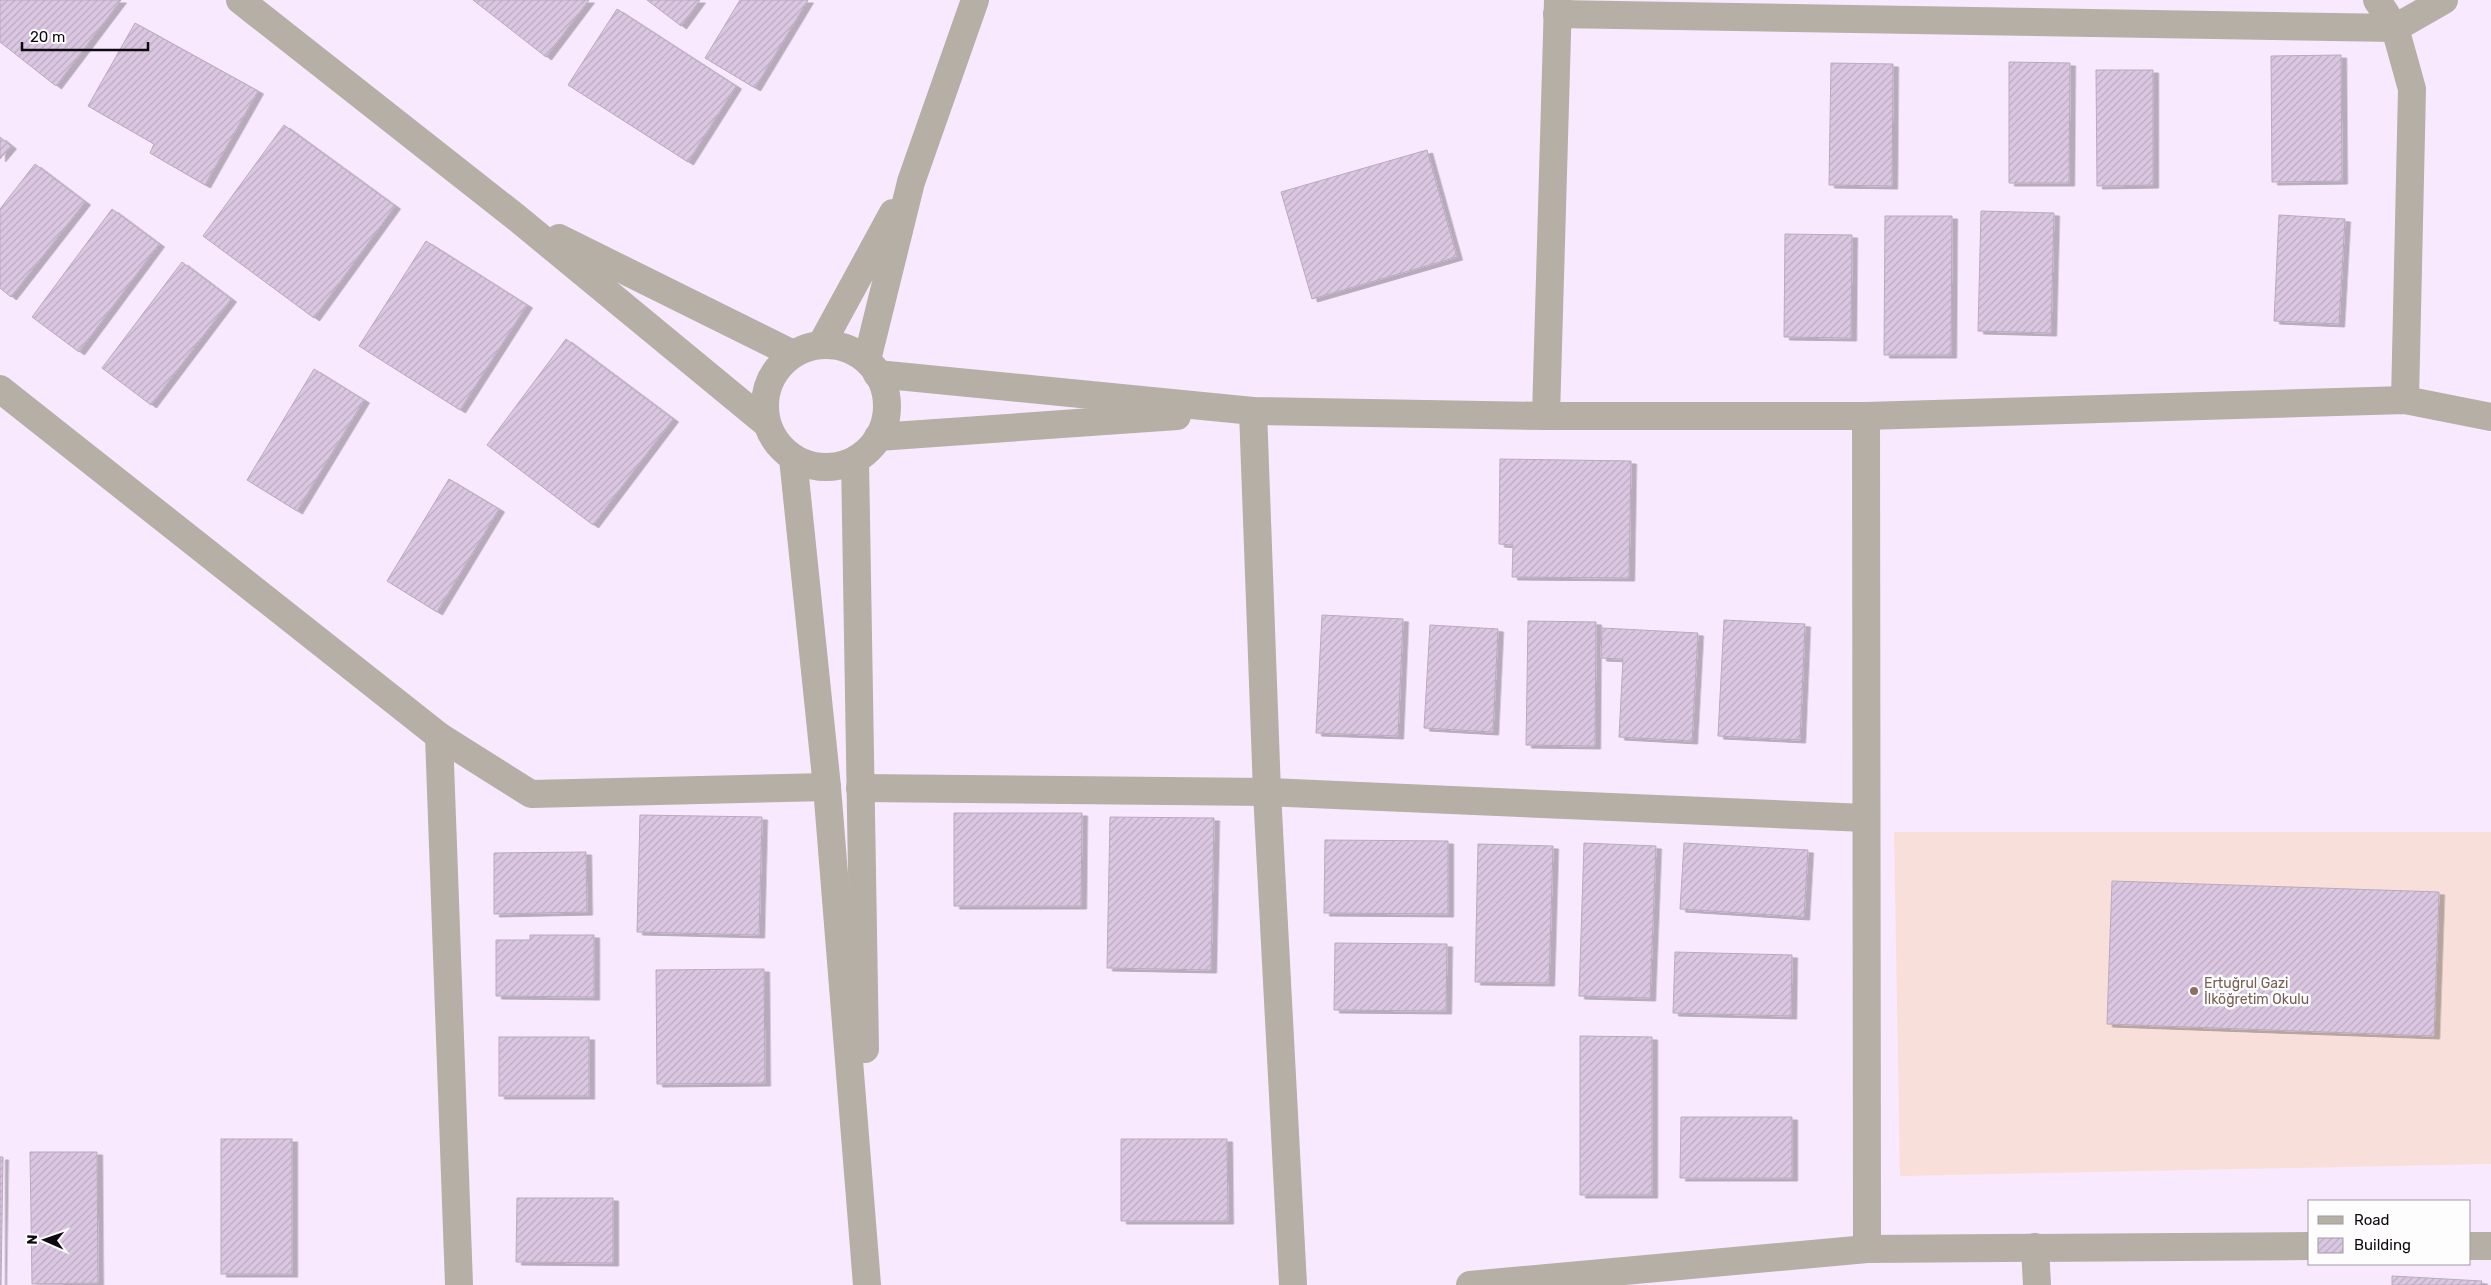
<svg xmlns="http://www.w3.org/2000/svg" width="2491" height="1285" font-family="Rubik,sans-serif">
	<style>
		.education { fill: #f9dfd9 }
		.building { fill: url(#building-hatch); stroke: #b9aabe; filter: url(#shadow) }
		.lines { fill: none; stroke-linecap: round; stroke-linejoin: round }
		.minor { stroke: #b5afa5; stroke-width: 28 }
		.education-dot { fill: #8d6e63; stroke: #fdfdfd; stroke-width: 2 }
		.labels { text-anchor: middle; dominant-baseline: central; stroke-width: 5; stroke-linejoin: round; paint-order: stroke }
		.education-label { font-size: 14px; fill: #785e54; stroke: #fdfdfd; text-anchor: start }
	</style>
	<defs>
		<pattern id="building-hatch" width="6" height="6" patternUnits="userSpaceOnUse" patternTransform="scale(1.25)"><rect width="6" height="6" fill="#dbc7e2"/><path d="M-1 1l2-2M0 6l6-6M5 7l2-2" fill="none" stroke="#bbaac1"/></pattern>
		<filter id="shadow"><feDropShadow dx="5.5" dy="3" stdDeviation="0" flood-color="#0004"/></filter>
	</defs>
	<rect width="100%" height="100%" fill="#f9e9ff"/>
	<polygon class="education" points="1894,832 2491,832 2491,1164 1900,1176"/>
	<g class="building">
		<polygon points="0,0 121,0 56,86 0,42"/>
		<polygon points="473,0 589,0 546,57"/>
		<polygon points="647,0 700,0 681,26"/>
		<polygon points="740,0 808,0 755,88 705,58"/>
		<polygon points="617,9 736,86 688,162 568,85"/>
		<polygon points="135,23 258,91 205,185 150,153 154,144 88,106"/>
		<polygon points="2341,55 2342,181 2272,182 2271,56"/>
		<polygon points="2009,62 2070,63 2069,183 2009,183"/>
		<polygon points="1831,63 1893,64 1892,186 1829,185"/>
		<polygon points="2096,70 2153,70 2153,185 2097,186"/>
		<polygon points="284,125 395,206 314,318 203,236"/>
		<polygon points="0,137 11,146 0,159"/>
		<polygon points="1427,150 1457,257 1312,299 1281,192"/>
		<polygon points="35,164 85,202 11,297 0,288 0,209"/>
		<polygon points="112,209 159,244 79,352 32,317"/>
		<polygon points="1981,211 2054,213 2051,333 1978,331"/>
		<polygon points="2279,215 2345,219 2339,324 2274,321"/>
		<polygon points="1885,216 1952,216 1951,355 1884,355"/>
		<polygon points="1785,234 1852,235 1851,338 1784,337"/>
		<polygon points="426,241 527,305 460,410 359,346"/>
		<polygon points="182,262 231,299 151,405 102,368"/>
		<polygon points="566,339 673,419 593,525 487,445"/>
		<polygon points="314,369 364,400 297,511 247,480"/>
		<polygon points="1500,459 1631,461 1629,578 1512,577 1513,545 1499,544"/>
		<polygon points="449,479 499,509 437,612 387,581"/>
		<polygon points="1322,615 1403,619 1398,736 1316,733"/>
		<polygon points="1724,620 1805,624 1800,740 1718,736"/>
		<polygon points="1528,621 1596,622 1595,746 1526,745"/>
		<polygon points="1430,625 1498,629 1493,732 1424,728"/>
		<polygon points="1602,628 1698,633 1692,741 1619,737 1623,659 1601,658"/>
		<polygon points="954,813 1082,813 1081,906 954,906"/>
		<polygon points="640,815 762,817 759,935 637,932"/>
		<polygon points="1110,817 1214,818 1211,970 1107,968"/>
		<polygon points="1325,840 1448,841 1448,914 1324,913"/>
		<polygon points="1584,843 1656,846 1650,998 1579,996"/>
		<polygon points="1684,843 1808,850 1804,917 1680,909"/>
		<polygon points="1478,844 1553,846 1549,983 1475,982"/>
		<polygon points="586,852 587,912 494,914 494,853"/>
		<polygon points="2112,881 2439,892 2434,1036 2107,1024"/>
		<polygon points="530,935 594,935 594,997 496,996 496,940 530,940"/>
		<polygon points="1335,943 1447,944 1446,1011 1334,1010"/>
		<polygon points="1675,952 1792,955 1791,1016 1673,1013"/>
		<polygon points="764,969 765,1083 657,1084 656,970"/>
		<polygon points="1580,1036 1652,1037 1652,1195 1580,1195"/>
		<rect x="499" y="1037" width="90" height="59"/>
		<polygon points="1681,1117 1792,1117 1792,1178 1680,1178"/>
		<rect x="221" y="1139" width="71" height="135"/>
		<polygon points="1121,1139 1227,1139 1228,1221 1121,1221"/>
		<polygon points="30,1152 97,1152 98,1283 32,1284"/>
		<polygon points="0,1157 3,1157 1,1285 0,1285"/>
		<polygon points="517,1198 613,1198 613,1263 516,1262"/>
		<polygon points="2392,1276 2482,1281 2481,1285 2392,1285"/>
	</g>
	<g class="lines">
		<g class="minor">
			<polyline points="240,0 517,218 767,424"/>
			<polyline points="2377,0 2395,28 2412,89 2405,400"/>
			<polyline points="1557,14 2395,28 2444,0"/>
			<polyline points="559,238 793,354"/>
			<polyline points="821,345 893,213"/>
			<circle cx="826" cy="406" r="61"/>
			<polyline points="867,360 911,182 975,0"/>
			<polyline points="877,374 1253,411 1546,416 1866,416 2405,400 2491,417"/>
			<polyline points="0,389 439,736 459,1285"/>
			<polyline points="1253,411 1267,792 1293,1285"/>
			<polyline points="1546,416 1558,0"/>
			<polyline points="1866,416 1867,1249"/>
			<polyline points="878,437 1177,416"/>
			<polyline points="793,458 827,787 867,1285"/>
			<polyline points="855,460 865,1049"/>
			<polyline points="439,736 531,794 827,787"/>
			<polyline points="860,788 1267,792 1865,818"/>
			<polyline points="2470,1246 2491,1246"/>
			<polyline points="2035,1247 2037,1285"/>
			<polyline points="1470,1285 1867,1249 2310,1246"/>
		</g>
	</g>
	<circle class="education-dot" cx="2194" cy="991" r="5"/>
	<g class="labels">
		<g class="education-label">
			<text x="2204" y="983">Ertuğrul Gazi<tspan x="2204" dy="16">İlköğretim Okulu</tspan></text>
		</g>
	</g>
	<rect x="2308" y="1200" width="162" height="65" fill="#fdfdfd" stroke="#9e9c9f"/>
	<rect x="2318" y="1216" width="25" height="8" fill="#b5afa5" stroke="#9e9c9f"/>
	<text x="2354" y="1225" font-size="15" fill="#0f0a11">Road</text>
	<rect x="2318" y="1238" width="25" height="15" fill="url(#building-hatch)" stroke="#9e9c9f"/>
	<text x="2354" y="1250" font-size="15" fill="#0f0a11">Building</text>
	<g transform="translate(45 1240) rotate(272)" stroke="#fdfdfd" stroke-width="4" paint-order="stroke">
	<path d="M0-4L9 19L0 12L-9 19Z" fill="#0f0a11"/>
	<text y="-8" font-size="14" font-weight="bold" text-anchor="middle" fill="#0f0a11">N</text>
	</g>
	<path d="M22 42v8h126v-8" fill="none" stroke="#0f0a11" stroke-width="2.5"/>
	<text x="30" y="42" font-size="15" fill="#0f0a11" stroke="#fdfdfd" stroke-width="4" paint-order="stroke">20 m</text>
</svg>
